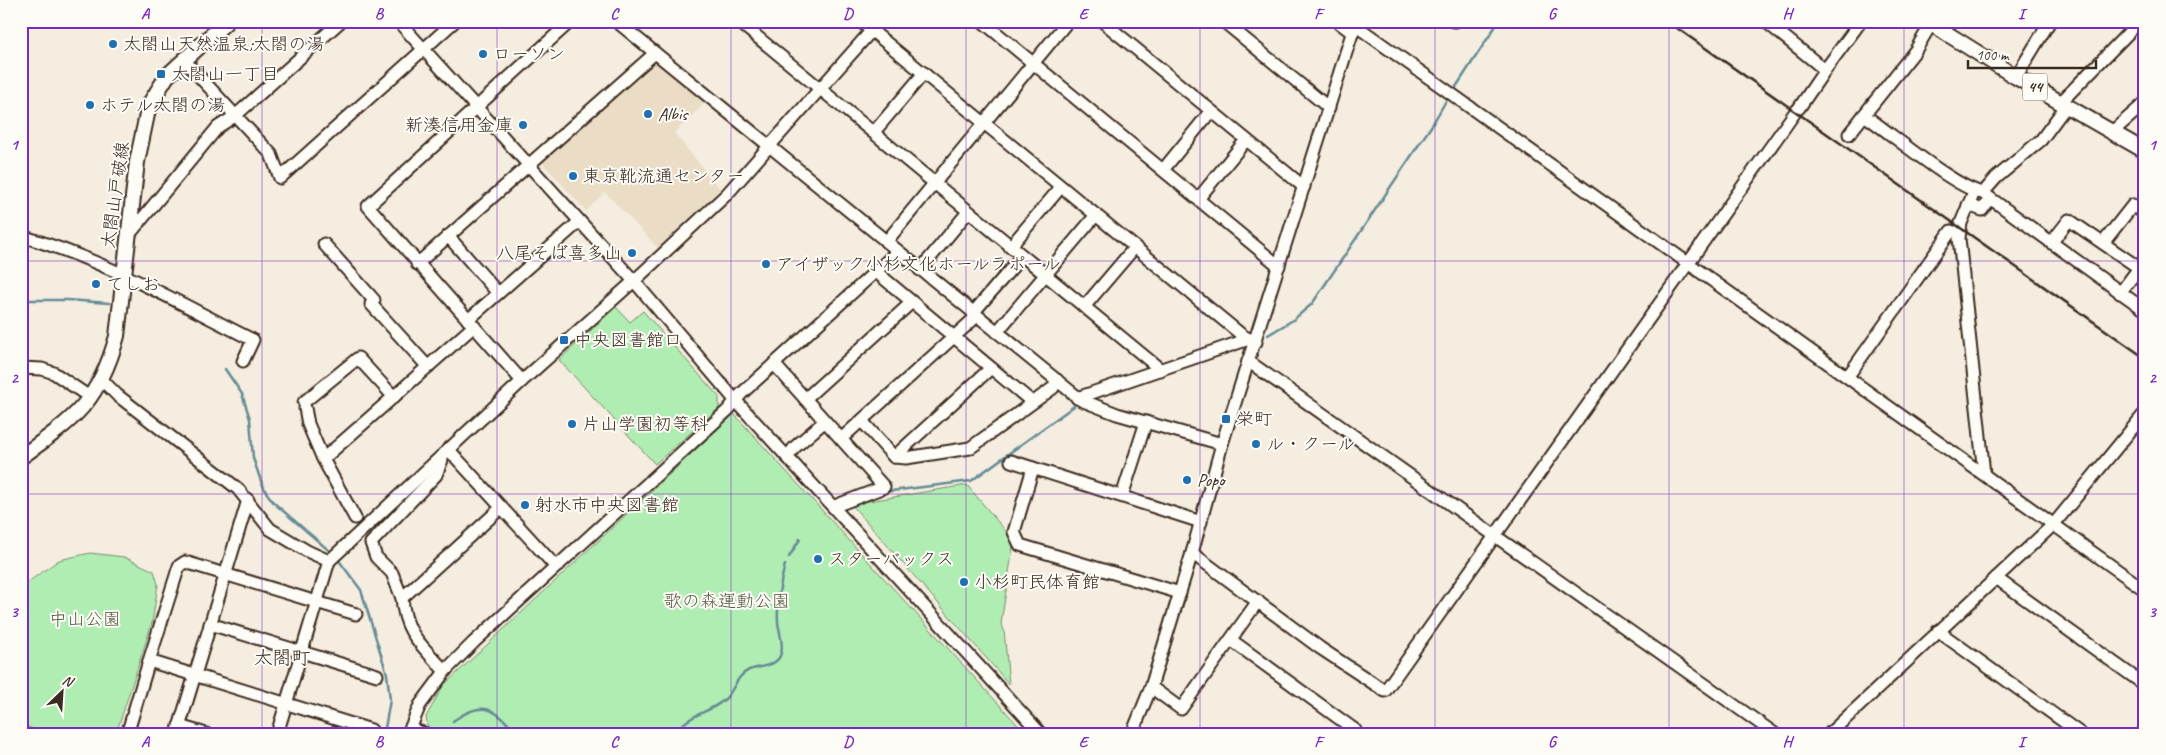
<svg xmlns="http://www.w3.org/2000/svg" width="2166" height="755" font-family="Caveat,'Klee One',sans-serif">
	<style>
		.built { fill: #eadcc5 }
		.green { fill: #b0edb3; stroke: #768c68 }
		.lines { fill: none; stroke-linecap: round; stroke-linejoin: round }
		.stream { stroke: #668b95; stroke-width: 2.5 }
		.minor-casing { stroke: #3b2a1e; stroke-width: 15 }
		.major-casing { stroke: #3b2a1e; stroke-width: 18 }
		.minor { stroke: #fdfcf7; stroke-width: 11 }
		.major { stroke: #fdfcf7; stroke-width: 14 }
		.rail { stroke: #3b2a1e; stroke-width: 2.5 }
		.grid { fill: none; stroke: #7b2cbf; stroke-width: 1; stroke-opacity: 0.55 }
		.poi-dot { fill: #1f6fb2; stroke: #fdfcf7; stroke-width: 2 }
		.labels { text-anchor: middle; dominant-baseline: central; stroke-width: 4; stroke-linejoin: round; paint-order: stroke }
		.shield { fill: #fdfcf7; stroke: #75695f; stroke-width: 1 }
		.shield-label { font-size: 16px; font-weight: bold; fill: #3b2a1e }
		.poi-label { font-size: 18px; fill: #3b2a1e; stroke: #fdfcf7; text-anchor: start }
		.street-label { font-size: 18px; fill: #3b2a1e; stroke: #fdfcf7 }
		.park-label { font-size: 18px; fill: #585b43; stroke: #fdfcf7 }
		.neighbourhood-label { font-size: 19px; fill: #3b2a1e; stroke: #fdfcf7 }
		.neatline { fill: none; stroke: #7b2cbf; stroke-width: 2 }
		.grid-label { font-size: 16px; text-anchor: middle; font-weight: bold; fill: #7b2cbf }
	</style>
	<rect width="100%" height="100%" fill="#f4ede0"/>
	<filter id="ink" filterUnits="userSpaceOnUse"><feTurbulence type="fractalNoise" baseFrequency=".02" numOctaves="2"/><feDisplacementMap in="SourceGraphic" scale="10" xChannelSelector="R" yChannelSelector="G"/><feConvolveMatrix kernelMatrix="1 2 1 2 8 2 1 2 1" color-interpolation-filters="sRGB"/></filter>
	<g filter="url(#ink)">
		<polygon class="built" points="656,60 706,102 674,133 720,189 658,248 605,192 586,211 540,160"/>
		<g class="green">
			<polygon points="616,307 630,322 643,311 719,397 719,408 655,464 559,360"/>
			<polygon points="734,414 1026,734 439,734 428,730 426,717 443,686"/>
			<polygon points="967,485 1014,541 1001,623 1004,630 1009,684 851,504"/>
			<polygon points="90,553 124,557 154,571 158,584 152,623 116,734 42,734 21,723 21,708 26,684 21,681 21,599 28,582 59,560"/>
		</g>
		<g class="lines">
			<g class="stream">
				<polyline points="1454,90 1499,21"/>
				<polyline points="21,300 67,300 109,303"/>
				<polyline points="1268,335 1293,320 1312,304 1432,125 1447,99"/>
				<polyline points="1201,361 1233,349"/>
				<polyline points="225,369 242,394 250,419 253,458 261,481 266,492 274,503 333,554"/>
				<polyline points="870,498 891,491 971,481 1074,406"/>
				<polyline points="852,506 858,503"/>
				<polyline points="789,557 800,539"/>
				<polyline points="337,558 361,590 387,674 390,700 384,734"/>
				<path d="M453,721C482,700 496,707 516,734"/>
				<path d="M675,734C688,713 709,714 725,699C734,691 736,676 749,670C759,666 778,667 781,653C784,643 779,632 778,622C777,604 780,583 785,565"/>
			</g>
			<g class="minor-casing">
				<g id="minor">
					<polyline points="398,21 634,281 735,400 1041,734"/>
					<polyline points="616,21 1081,400 1117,414 1222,444"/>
					<polyline points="738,21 1161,370"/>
					<polyline points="860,21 1243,336 1256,342"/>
					<polyline points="982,21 1279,266"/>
					<polyline points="1102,21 1304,187"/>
					<polyline points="1223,21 1329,108"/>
					<polyline points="1337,21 1353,33"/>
					<polyline points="1453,21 1456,21"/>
					<polyline points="1765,21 1825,70 1861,21"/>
					<path d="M1933,21L1915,51L1864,115C1891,133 1955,188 1983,193L1996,178L2041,140L2067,105"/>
					<polyline points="1355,25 2145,590"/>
					<polyline points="184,60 271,154 280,178 455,21"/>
					<polyline points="2016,77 2050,21"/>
					<polyline points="2061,102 2140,21"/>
					<polyline points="1799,108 1825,70"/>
					<polyline points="874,132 924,73"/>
					<polyline points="2112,132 2145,103"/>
					<polyline points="1849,134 1864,115"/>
					<polyline points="1163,170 1211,111"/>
					<polyline points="1974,192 1961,223 1959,238 1984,474"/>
					<polyline points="1983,193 2145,310"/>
					<polyline points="1198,199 1246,140"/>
					<polyline points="1968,205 1982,210 1990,199"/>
					<path d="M21,236C103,259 177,302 253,340L243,361"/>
					<polyline points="128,236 218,127 235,116 341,21"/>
					<polyline points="448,236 498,293"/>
					<polyline points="886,242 1068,21"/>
					<polyline points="2051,243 2069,220 2145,272"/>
					<polyline points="2103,243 2133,205 2145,214"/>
					<polyline points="324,244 374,300"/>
					<polyline points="1010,247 1061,187"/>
					<polyline points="417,264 655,53"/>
					<polyline points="920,270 968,212"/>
					<polyline points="875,271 1032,402"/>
					<polyline points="2120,293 2145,260"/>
					<polyline points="371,304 428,367"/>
					<polyline points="1084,307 1135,247"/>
					<polyline points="973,313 1022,256"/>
					<polyline points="468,320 579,222"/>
					<polyline points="997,332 1096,215"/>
					<polyline points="1248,361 1775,734"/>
					<polyline points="774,364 884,487 835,506"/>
					<polyline points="21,368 42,369 54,373 91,398"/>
					<polyline points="1848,376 1951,231"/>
					<polyline points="102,380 117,395 238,489 270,529 307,551 329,561"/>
					<polyline points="522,381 368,206 571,21"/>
					<polyline points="1077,398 1249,339"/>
					<polyline points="805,399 912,302"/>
					<polyline points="304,402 358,358 394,397"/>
					<polyline points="305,408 308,424 323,459 474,326"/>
					<polyline points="862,421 894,457 906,458 970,448 1053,388 1057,380"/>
					<polyline points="841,439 977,316"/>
					<polyline points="448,449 556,567"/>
					<polyline points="787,457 795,447 825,421"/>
					<polyline points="894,457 991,368"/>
					<polyline points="323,459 355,518"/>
					<polyline points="1011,461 1201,522"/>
					<polyline points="1033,468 1014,532 1020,545 1180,593"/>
					<polyline points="1122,496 1146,422"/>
					<polyline points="1192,553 1320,648 1385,691 1796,111"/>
					<polyline points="1996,578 2145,685"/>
					<polyline points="402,598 392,573 376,557 371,543 436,475 442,460"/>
					<polyline points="210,624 377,675"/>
					<polyline points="1938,631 2081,734"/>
					<polyline points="1231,640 1355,730"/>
					<polyline points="149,661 179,566 185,562 356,614"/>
					<path d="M446,670L441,667C419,642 405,633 402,598L502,507"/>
					<polyline points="1151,687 1181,709 1258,601"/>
					<polyline points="179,726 206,734"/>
					<polyline points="410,729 426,734"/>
					<polyline points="21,733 24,734"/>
					<polyline points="134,734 129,728 149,661 371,730"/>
					<polyline points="177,734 248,500"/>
					<polyline points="277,734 329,561 522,381 634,281 727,194 880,21"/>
					<polyline points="408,734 420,705 446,670 474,642 728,410 741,394 897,252"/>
					<polyline points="1132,734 1151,687 1192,553 1222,444 1356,21"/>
					<polyline points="1829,734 2054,524 2145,413"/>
					<polyline points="2142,734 2145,729"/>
				</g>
			</g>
			<g class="major-casing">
				<g id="major">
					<polyline points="1927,21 2016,77 2145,151"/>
					<path d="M21,457C74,419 99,402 117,336L137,162L149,105L167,76L227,21"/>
				</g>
			</g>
			<use href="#minor" class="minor"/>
			<use href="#major" class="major"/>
			<polyline class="rail" points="1667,21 2145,358"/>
		</g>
	</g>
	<path class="grid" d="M262,21V734M497,21V734M731,21V734M966,21V734M1200,21V734M1435,21V734M1669,21V734M1904,21V734M21,261H2145M21,494H2145"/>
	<g class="poi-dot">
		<circle cx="113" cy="44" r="5"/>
		<circle cx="483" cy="54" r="5"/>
		<rect x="156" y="69" width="10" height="10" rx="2.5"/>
		<circle cx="90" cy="105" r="5"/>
		<circle cx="648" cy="114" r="5"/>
		<circle cx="523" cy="125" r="5"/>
		<circle cx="573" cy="176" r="5"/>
		<circle cx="632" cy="253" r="5"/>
		<circle cx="766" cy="264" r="5"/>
		<circle cx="96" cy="284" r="5"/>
		<rect x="559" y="335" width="10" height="10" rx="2.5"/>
		<rect x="1221" y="414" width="10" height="10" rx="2.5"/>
		<circle cx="572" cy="424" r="5"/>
		<circle cx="1256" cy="444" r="5"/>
		<circle cx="1187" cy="480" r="5"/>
		<circle cx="525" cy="505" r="5"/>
		<circle cx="818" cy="559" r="5"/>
		<circle cx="964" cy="582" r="5"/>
	</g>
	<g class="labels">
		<rect class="shield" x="2022.5" y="73.5" width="25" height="27" rx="4"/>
		<g class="shield-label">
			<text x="2035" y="87">44</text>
		</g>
		<g class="poi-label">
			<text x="123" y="44">太閤山天然温泉;太閤の湯</text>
			<text x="493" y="54">ローソン</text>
			<text x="171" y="74">太閤山一丁目</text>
			<text x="100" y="105">ホテル太閤の湯</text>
			<text x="658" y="114">Albis</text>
			<text x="513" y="125" text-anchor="end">新湊信用金庫</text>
			<text x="583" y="176">東京靴流通センター</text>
			<text x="622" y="253" text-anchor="end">八尾そば喜多山</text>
			<text x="776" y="264">アイザック小杉文化ホールラポール</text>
			<text x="106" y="284">てしお</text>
			<text x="574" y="340">中央図書館口</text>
			<text x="1236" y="419">栄町</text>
			<text x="582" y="424">片山学園初等科</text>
			<text x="1266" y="444">ル・クール</text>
			<text x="1197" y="480">Popo</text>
			<text x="535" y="505">射水市中央図書館</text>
			<text x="828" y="559">スターバックス</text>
			<text x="974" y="582">小杉町民体育館</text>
		</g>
		<g class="street-label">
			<text transform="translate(115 195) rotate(-82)">太閤山戸破線</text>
		</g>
		<g class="park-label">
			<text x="727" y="601">歌の森運動公園</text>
			<text x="85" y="619">中山公園</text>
		</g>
		<g class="neighbourhood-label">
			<text x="282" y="658">太閤町</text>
		</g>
	</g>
	<rect width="2166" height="755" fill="none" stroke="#fdfcf7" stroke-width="55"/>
	<g transform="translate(62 692) rotate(25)" stroke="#fdfcf7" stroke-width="4" paint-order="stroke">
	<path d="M0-4L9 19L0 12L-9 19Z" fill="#3b2a1e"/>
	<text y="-8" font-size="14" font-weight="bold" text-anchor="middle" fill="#3b2a1e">N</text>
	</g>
	<path d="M1968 60v8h128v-8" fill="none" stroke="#3b2a1e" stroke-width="2.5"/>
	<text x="1976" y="60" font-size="15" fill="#3b2a1e" stroke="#fdfcf7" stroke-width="4" paint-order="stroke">100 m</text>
	<rect x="28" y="28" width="2110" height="700" class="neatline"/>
	<g class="grid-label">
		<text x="145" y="19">A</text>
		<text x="379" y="19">B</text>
		<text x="614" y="19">C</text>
		<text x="848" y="19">D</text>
		<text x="1083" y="19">E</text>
		<text x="1318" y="19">F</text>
		<text x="1552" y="19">G</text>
		<text x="1787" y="19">H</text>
		<text x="2021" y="19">I</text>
		<text x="14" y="150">1</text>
		<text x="2152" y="150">1</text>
		<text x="14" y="383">2</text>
		<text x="2152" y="383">2</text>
		<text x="14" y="617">3</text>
		<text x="2152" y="617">3</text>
		<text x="145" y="747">A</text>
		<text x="379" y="747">B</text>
		<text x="614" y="747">C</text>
		<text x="848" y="747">D</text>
		<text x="1083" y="747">E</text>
		<text x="1318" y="747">F</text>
		<text x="1552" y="747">G</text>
		<text x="1787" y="747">H</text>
		<text x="2021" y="747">I</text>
	</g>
</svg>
